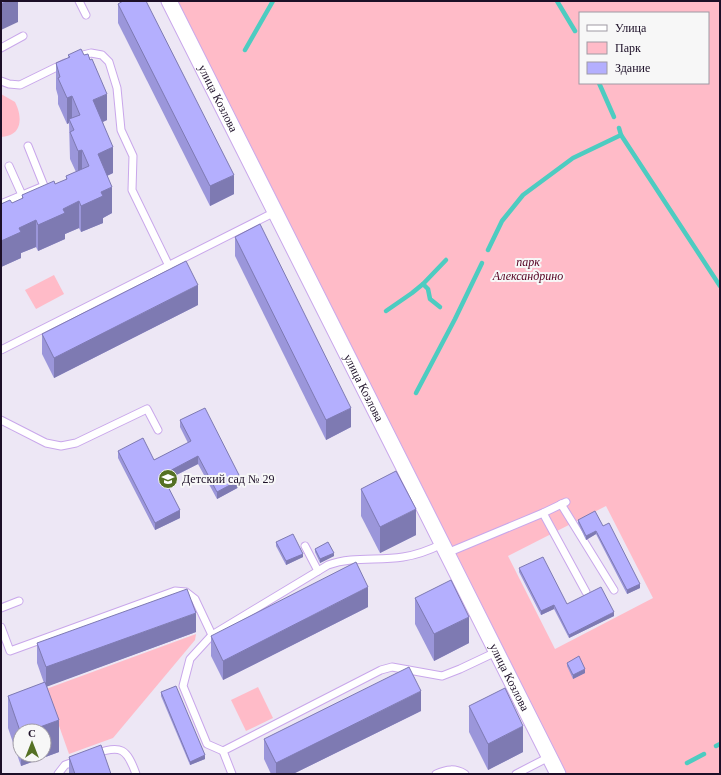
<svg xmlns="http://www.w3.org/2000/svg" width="721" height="775" font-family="'Times New Roman',serif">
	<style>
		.green { fill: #ffbbc8; fill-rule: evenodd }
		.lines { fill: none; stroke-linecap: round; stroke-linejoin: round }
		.stream { stroke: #4dccc1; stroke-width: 4.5 }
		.service-casing { stroke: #c9a7eb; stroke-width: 9 }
		.minor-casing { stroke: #c9a7eb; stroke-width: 17 }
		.service { stroke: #fff; stroke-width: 7 }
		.minor { stroke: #fff; stroke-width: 15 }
		.wall { fill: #9b96da; fill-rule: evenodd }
		.shaded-wall { fill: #7e7ab2 }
		.building { fill: #b4affe; stroke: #7e7ab2 }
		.labels { text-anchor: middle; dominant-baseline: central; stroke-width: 4; stroke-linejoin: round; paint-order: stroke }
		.street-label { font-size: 12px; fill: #1c0f27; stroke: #f7f7f7 }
		.park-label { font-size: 12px; font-style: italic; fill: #540121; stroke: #f7f7f7 }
		.poi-label { font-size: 12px; fill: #1c0f27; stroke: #f7f7f7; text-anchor: start }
	</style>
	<rect width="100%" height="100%" fill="#ede7f5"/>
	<g class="green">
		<path d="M178,1H720V774H567ZM580,13H708V83H580ZM606,506L653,598L555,649L508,556Z"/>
		<path d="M1,94L15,102C23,118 22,136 1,137Z"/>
		<polygon points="54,275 64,294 36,309 25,290"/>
		<polygon points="196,634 195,640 113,738 69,754 46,689"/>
		<polygon points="258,687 273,718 246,731 231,700"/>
	</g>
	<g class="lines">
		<g class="stream">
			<polyline points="557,1 575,31"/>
			<polyline points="245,50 273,1"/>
			<polyline points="599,83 614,117"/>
			<polyline points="619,128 621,135 720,286"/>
			<polyline points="488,250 502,221 523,195 573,158 621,135"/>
			<polyline points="423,284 446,260"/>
			<polyline points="386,311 412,293 423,284 428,289 430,299 440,307"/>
			<polyline points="416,393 455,319 482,263"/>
			<polyline points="716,746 720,744"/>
			<polyline points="687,763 704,754"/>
		</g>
		<g class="service-casing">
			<g id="service">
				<polyline points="79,1 86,15"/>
				<polyline points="1,48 23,36"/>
				<polyline points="79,56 91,53 102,55 109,62 117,88 121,130 133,156 132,190 169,266"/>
				<polyline points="1,81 9,84 20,85 65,63"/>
				<polyline points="9,166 22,195"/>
				<polyline points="1,204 44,186 28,146"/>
				<polyline points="1,350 275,212"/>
				<polyline points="1,420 46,443 61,446 76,443 147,409 158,430"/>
				<polyline points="561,504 614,590"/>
				<polyline points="543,513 586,592"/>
				<polyline points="305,546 318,571"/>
				<polyline points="447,553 543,513 566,502"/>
				<polyline points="1,608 19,601"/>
				<polyline points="1,627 10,651 175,591 186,592 195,599 212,635"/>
				<path d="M223,751L207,744L183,686L190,659L212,635L328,565C353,556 378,561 403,557C416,555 430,550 442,544"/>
				<path d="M95,754C121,744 127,749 136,774"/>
				<polyline points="58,774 65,765 76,761"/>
				<polyline points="232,774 223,751 381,670 392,667 442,676 460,669 496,652"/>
				<path d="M436,774C447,769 455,768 465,774"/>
				<polyline points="516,774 549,757"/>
			</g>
		</g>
		<g class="minor-casing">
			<g id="minor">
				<path id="s1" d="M169,1L558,774"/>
			</g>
		</g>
		<use href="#service" class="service"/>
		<use href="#minor" class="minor"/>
	</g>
	<g class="wall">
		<polygon points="118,4 234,194 210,206 118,23"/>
		<polygon points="68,55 107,120 103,122 113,173 107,176 112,213 103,218 103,223 81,232 79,228 65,234 65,239 38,251 36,247 21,253 21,258 1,267 1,204 12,203 22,199 22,195 55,184 66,180 66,176 76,172 70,159 69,123 67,124 58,104 58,96 56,89 56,63 68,58"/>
		<polygon points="235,237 351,427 326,440 235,256"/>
		<polygon points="198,305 54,378 42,354 42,334"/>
		<polygon points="180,420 241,486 217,499 198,464 165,481 180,518 155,530 118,458 118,451 154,460 188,443 180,427"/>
		<polygon points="361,489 416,535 380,553 361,516"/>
		<polygon points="578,520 603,526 640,588 627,594 596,534 586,540 578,523"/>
		<polygon points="276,542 303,557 286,565 276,546"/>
		<polygon points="315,549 334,556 320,563 315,552"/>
		<polygon points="519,568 567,604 614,616 569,638 554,609 541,615 519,572"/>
		<polygon points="415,598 469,643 434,661 415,624"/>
		<polygon points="368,607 223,680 211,656 211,636"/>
		<path d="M196,632L47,686L59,752L21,766L8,728V696L44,683L37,663V643ZM20,731H44V755H20Z"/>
		<polygon points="567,663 585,673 573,679 567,666"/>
		<polygon points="161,692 205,759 190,765 161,696"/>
		<polygon points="469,706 523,752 488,770 469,732"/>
		<polygon points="421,711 293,774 271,774 264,759 264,739"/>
		<polygon points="69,757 111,774 69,774"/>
	</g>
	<g class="shaded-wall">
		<polygon points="7,1 18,1 18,22 1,30 1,4"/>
		<polygon points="107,94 107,120 93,126 93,100"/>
		<polygon points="72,96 72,122 69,119 69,123 67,124 67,98"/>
		<polygon points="113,147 113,173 98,180 98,154"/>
		<polygon points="82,150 82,176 78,178 78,151"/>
		<polygon points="234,175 234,194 210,206 210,186"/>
		<polygon points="112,187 112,213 103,218 103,223 81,232 81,206 101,192"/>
		<polygon points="79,201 79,228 65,234 65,239 38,251 38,225 63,209"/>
		<polygon points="36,220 36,247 21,253 21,258 1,267 1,241 19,228"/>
		<polygon points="198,285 198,305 54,378 54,358"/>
		<polygon points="351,408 351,427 326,440 326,420"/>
		<polygon points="198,456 198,464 162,482 162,475"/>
		<polygon points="241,479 241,486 217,499 217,492"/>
		<polygon points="416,509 416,535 380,553 380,527"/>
		<polygon points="180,510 180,518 155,530 155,523"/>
		<polygon points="596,531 596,534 586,540 586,536"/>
		<polygon points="334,553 334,556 320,563 320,559"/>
		<polygon points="303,554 303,557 286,565 286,561"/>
		<polygon points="640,584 640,588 627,594 627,590"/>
		<polygon points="368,587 368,607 223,680 223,661"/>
		<polygon points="554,605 554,609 541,615 541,611"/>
		<polygon points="614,612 614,616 569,638 569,635"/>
		<polygon points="196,613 196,632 46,687 46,667"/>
		<polygon points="469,617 469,643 434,661 434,634"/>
		<polygon points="585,669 585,673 573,679 573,675"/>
		<polygon points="421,691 421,711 293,774 276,774 276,763"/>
		<polygon points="59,720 59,752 21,766 21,755 44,755 44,731 29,731"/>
		<polygon points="523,726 523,752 488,770 488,744"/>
		<polygon points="205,755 205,759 190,765 190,762"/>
	</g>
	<g class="building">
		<polygon points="1,1 7,1 1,4"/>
		<polygon points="123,1 146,1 234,175 210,186 118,4"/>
		<polygon points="81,49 84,55 88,54 90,60 92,59 107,94 93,100 113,147 98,154 112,187 101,192 103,196 81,206 79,201 63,209 65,213 38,225 36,220 19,228 21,232 1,241 1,204 10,200 12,203 23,198 22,195 54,181 55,184 67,179 66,176 89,166 82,150 78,151 70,132 74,130 69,119 80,115 72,96 67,98 58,78 60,77 56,63 70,57 68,55"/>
		<polygon points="260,224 351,408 326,420 235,237"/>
		<polygon points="186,261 198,285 54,358 42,334"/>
		<polygon points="205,408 241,479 217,492 198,456 162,475 180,510 155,523 118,451 143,438 154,460 191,441 180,420"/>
		<polygon points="396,471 416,509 380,527 361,489"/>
		<polygon points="595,511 603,526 609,523 640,584 627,590 596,531 586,536 578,520"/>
		<polygon points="293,534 303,554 286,561 276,542"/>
		<polygon points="328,542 334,553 320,559 315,549"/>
		<polygon points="543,557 567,604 601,587 614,612 569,635 554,605 541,611 519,568"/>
		<polygon points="356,562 368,587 223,661 211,636"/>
		<polygon points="451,580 469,617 434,634 415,598"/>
		<polygon points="187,589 196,613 46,667 37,643"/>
		<polygon points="579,656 585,669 573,675 567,663"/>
		<polygon points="409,667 421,691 276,763 264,739"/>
		<polygon points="45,682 59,720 29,731 20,731 8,696"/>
		<polygon points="176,686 205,755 190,762 161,692"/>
		<polygon points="505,688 523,726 488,744 469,706"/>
		<polygon points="101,745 111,774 75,774 69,757"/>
	</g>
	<defs>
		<g id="school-disc" transform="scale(1)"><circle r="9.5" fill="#557124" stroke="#f7f7f7"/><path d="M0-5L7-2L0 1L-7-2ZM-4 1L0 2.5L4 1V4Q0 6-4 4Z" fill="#fff"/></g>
	</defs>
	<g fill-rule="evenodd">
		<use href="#school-disc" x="168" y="479"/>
	</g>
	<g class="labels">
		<g class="street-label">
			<text stroke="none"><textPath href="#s1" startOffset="109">улица Козлова</textPath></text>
			<text stroke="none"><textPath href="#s1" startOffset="433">улица Козлова</textPath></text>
			<text stroke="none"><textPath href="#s1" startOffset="757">улица Козлова</textPath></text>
		</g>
		<g class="park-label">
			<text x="528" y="262">парк<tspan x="528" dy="14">Александрино</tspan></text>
		</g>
		<g class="poi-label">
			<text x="182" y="479">Детский сад № 29</text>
		</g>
	</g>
	<rect width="721" height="775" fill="none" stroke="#1c0f27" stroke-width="4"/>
	<rect x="579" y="12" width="130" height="72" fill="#f7f7f7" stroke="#9f9aa4"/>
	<rect x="587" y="25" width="20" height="6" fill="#ffffff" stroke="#9f9aa4"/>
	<text x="615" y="32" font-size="12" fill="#1c0f27">Улица</text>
	<rect x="587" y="42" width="20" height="12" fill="#ffbbc8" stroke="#9f9aa4"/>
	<text x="615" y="52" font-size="12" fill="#1c0f27">Парк</text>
	<rect x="587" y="62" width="20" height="12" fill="#b4affe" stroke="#9f9aa4"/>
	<text x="615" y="72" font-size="12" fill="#1c0f27">Здание</text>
	<g transform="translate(32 743)"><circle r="19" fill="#f7f7f7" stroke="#9f9aa4"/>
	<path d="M0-3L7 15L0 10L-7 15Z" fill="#557124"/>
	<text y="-6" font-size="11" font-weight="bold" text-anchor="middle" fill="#1c0f27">С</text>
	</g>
</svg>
